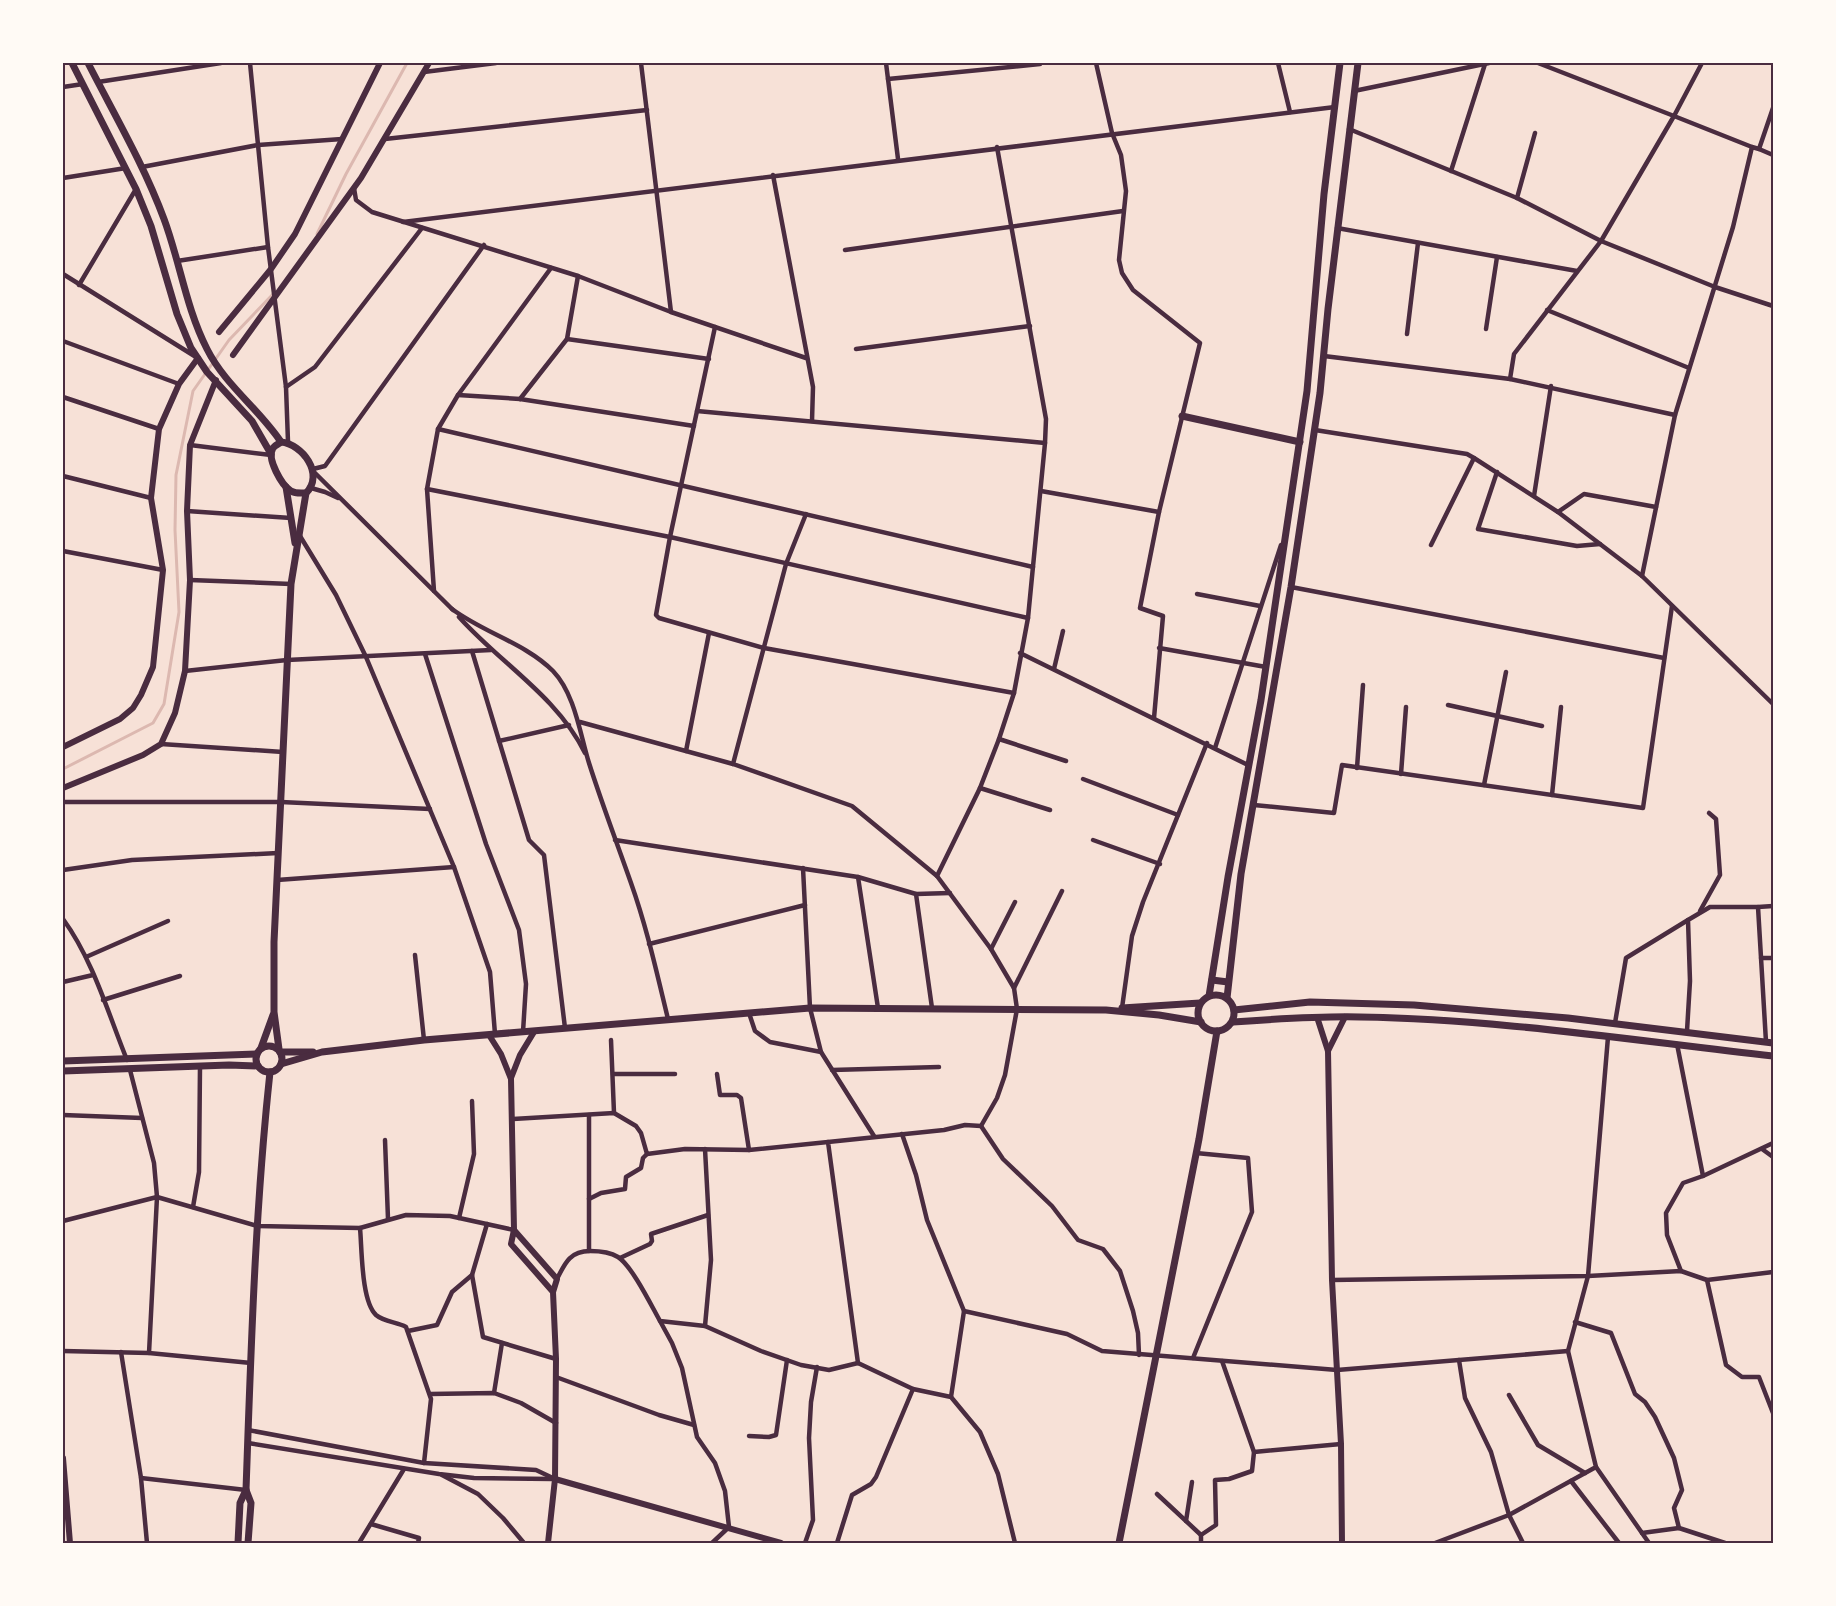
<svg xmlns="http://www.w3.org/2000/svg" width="1836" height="1606" font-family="'Alegreya Sans',sans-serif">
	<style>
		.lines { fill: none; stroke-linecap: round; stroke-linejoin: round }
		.stream { stroke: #dcb8b0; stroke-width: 3 }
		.minor { stroke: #4a2c40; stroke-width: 4.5 }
		.tertiary { stroke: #4a2c40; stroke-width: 6 }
		.secondary { stroke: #4a2c40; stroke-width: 7 }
		.neatline { fill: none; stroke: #4a2c40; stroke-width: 2 }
	</style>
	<rect width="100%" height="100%" fill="#f7e1d7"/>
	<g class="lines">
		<g class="stream">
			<polyline points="317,234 346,174 407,63"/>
			<polyline points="63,769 153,723 164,704 179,612 175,530 176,475 193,391 229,340 275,292"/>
		</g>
		<g class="minor">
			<polyline points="250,63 268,247 286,387 288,442"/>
			<polyline points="641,63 671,312"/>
			<polyline points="886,63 898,159"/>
			<polyline points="1096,63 1112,133 1121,155 1126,191 1119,260 1122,273 1133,290 1200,343 1159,512 1140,608 1163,616 1154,718"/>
			<polyline points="1278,63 1290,112"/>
			<polyline points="1702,63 1674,116 1752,147"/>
			<polyline points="424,72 496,63"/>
			<polyline points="888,79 1040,64"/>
			<polyline points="98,82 221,63"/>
			<polyline points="63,87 83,84"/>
			<polyline points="1354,91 1489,63"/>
			<polyline points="1349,129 1517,198 1601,241 1674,116 1538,63"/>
			<polyline points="385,139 647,110"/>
			<polyline points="1759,149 1773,155"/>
			<polyline points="142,167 258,145 342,139"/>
			<polyline points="1451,171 1485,64"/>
			<polyline points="773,175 813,387 812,421"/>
			<polyline points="63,178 126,168"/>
			<polyline points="354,188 356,200 372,212 578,276 671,312 806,358"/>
			<polyline points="1517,198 1535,133"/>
			<polyline points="403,222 1335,107"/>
			<polyline points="1337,228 1577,271"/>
			<polyline points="845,250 1123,211"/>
			<polyline points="177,261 268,247"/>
			<polyline points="63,274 196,357"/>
			<polyline points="79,285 136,189"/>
			<polyline points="1547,310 1689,368"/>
			<polyline points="715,327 670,537 656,615 659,618 764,648 1014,693"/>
			<polyline points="1486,329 1497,257"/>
			<polyline points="1407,334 1418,243"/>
			<polyline points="567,339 709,359"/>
			<polyline points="63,341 179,384"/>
			<polyline points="856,349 1030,326"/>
			<polyline points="1324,356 1510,379 1675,415"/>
			<polyline points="1510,379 1514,354 1601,241 1715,287 1773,306"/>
			<polyline points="286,387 315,367 422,228"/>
			<polyline points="458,395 520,399 694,426"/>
			<polyline points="63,397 159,429"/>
			<polyline points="520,399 567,339 578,276"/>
			<polyline points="697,411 1045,443"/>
			<polyline points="438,429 1033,567"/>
			<polyline points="1315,430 1467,454 1474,458 1558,512 1642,576 1773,704"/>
			<polyline points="190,445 271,455"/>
			<polyline points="313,469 325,466 484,245"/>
			<polyline points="314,472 453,610"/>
			<polyline points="1497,472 1478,529 1577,546 1600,544"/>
			<polyline points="63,476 151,498"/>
			<polyline points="311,488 325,492 338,498"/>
			<polyline points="427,489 670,537 1028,618"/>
			<polyline points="1041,491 1159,512"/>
			<polyline points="1534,496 1551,386"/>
			<polyline points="187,511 291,518"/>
			<polyline points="1558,512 1584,494 1656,507"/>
			<polyline points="300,536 336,595 366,657 454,867 490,972 495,1034"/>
			<polyline points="1431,545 1474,458"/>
			<polyline points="63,551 163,570"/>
			<polyline points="1642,576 1675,415 1733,227 1752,147 1759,149 1773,108"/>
			<polyline points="190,580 291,584"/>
			<polyline points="1291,587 1664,658"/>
			<polyline points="434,591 427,489 438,429 458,395 551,268"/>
			<polyline points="1197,594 1260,606"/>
			<path d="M452,609C484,633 525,643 553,671C575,694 580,734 589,763C602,804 617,843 631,883C647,928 657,974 668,1019"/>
			<path d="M459,617C500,663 557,696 585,753"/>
			<polyline points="1159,648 1266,667"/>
			<polyline points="472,651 529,840 544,855 565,1028"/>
			<polyline points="1020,653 1248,765"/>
			<polyline points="425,654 486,844 519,930 526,984 523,1032"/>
			<polyline points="1054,669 1063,631"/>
			<polyline points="185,671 287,660 491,650"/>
			<polyline points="1448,705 1542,726"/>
			<polyline points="580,722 733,764 852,806 937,876 991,949 1014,988 1017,1009 1005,1075 997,1098 981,1126"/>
			<polyline points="999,739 1066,761"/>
			<polyline points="499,741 569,725"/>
			<polyline points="161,744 283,752"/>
			<polyline points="1215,748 1281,545"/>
			<polyline points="686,751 709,633"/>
			<polyline points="733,764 786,564 806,514"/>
			<polyline points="1357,768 1363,685"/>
			<polyline points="1401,774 1406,707"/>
			<polyline points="1083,779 1178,815"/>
			<polyline points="1484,785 1506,672"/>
			<polyline points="980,788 1050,810"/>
			<polyline points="1552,795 1561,707"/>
			<polyline points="63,802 281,802 430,809"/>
			<polyline points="1254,805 1334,813 1342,765 1643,808 1672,606"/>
			<polyline points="615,840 858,877 916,894 950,893"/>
			<polyline points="1093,840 1160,864"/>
			<polyline points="803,868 810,1008 821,1052 874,1136"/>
			<polyline points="63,870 132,860 278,853"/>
			<polyline points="937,876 980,788 999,739 1014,693 1028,618 1045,443 1046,419 997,147"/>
			<polyline points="858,877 878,1008"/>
			<polyline points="277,880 454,867"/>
			<polyline points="916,894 932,1008"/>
			<polyline points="1758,907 1773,906"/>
			<polyline points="1700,911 1720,875 1716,819 1709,813"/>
			<path d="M63,919C93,960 108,1013 127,1060"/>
			<polyline points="649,944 805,905"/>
			<polyline points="991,949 1015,902"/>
			<polyline points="415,955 424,1040"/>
			<polyline points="86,957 168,921"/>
			<polyline points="1761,958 1773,958"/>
			<polyline points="63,982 93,975"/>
			<polyline points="1014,988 1062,891"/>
			<polyline points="103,1000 180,976"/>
			<polyline points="1122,1008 1132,936 1143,902 1207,743"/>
			<polyline points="749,1013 755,1031 770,1042 821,1052"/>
			<polyline points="1615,1023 1626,958 1688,920"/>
			<polyline points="1687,1031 1690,981 1688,920 1710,907 1758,907 1766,1042"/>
			<polyline points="611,1040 614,1113"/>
			<polyline points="1677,1044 1703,1176"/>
			<polyline points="130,1070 154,1163 157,1197 149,1353"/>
			<polyline points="832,1070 939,1067"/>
			<polyline points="613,1074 675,1074"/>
			<polyline points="717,1074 720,1095 737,1095 741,1098 749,1150"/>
			<polyline points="63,1115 142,1118"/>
			<polyline points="589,1115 589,1251"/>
			<polyline points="513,1119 614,1113 636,1126 641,1133 647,1154 685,1149 749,1150 828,1142"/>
			<polyline points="981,1126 1003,1159 1052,1206 1078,1240 1103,1249 1120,1271 1133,1311 1138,1333 1139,1355"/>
			<polyline points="902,1134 916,1175 927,1220 964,1311 951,1397"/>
			<polyline points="385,1140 388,1219"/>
			<polyline points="1762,1149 1773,1157"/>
			<polyline points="589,1199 601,1193 625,1189 626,1177 641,1168 643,1158 647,1154"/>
			<polyline points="193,1207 199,1172 200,1066"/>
			<polyline points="459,1218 474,1154 472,1101"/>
			<polyline points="63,1221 157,1197 257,1226 360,1228 406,1215 450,1216 514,1230"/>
			<path d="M360,1228C362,1248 361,1301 376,1315C384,1322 397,1322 406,1327L431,1399L424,1463"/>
			<polyline points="620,1258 650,1244 652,1241 651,1234 708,1215"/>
			<polyline points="1681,1271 1667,1235 1666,1213 1683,1183 1703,1176 1773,1143"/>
			<polyline points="472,1275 483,1337 556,1359"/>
			<path d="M557,1279C565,1263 570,1251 590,1251C599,1251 610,1252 618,1257C632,1266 651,1305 660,1321L705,1326L761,1351L801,1365L829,1370L858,1363"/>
			<polyline points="1332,1280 1588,1276 1681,1271 1707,1280 1773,1272"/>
			<polyline points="1707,1280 1726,1365 1742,1377 1759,1377 1773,1413"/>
			<polyline points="964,1311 1067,1334 1102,1351 1337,1370 1568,1351"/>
			<polyline points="660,1321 672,1343 682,1368 697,1437 715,1463 725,1491 729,1527 712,1543"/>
			<polyline points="1575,1322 1611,1333 1635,1394 1645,1402 1655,1417 1674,1458 1682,1490 1674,1508 1679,1528"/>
			<polyline points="705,1326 711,1260 705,1149"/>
			<polyline points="408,1331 437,1325 452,1292 472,1275 487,1224"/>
			<polyline points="63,1351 149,1353 251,1363"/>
			<polyline points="121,1352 141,1478 147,1543"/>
			<polyline points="1193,1358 1252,1212 1248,1158 1196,1153"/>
			<polyline points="1459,1360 1465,1398 1491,1452 1509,1515 1523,1543"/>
			<polyline points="858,1363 828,1142 944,1130 965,1125 981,1126"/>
			<polyline points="858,1363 913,1389 951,1397 980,1432 998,1474 1015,1543"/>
			<polyline points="556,1377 659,1415 694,1425"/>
			<polyline points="494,1393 502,1343"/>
			<polyline points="430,1394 494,1393 521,1403 556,1423"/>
			<polyline points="1509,1395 1538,1445 1585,1473"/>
			<polyline points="248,1430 424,1463 536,1470 555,1479"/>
			<polyline points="749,1436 769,1437 776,1435 787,1360"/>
			<polyline points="248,1443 439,1474 474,1478 553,1479"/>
			<polyline points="1254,1452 1341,1444"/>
			<polyline points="1596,1467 1642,1533 1679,1528 1725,1543"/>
			<polyline points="442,1475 478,1494 503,1518 524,1543"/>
			<polyline points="141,1478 246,1490"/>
			<polyline points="1571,1481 1619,1543"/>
			<polyline points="1157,1494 1201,1535"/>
			<polyline points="1186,1521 1192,1482"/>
			<polyline points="371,1524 419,1538 418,1543"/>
			<polyline points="1642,1533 1649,1543"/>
			<polyline points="359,1543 404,1469"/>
			<polyline points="805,1543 813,1520 809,1438 811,1402 817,1367"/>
			<polyline points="837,1543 852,1495 871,1484 876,1477 913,1389"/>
			<polyline points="1201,1543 1201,1535 1216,1525 1215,1480 1229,1479 1252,1471 1254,1452 1222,1361"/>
			<polyline points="1435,1543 1509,1515 1596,1467 1568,1351 1588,1276 1608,1037"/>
		</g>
		<g class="tertiary">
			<polyline points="219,332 271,269 295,234 380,63"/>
			<polyline points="233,355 361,178 429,63"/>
			<polyline points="63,747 120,719 133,708 141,695 153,667 163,570 151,498 159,429 179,384 198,358"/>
			<polyline points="63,788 143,755 161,744 175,713 185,671 190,580 187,511 190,445 216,380"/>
			<polyline points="1317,1017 1328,1051 1332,1280 1341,1444 1342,1543"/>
			<polyline points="489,1035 501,1054 511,1079 514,1230"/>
			<polyline points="1328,1051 1345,1017"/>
			<polyline points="511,1078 520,1055 534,1032"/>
			<polyline points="63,1458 70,1543"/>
			<polyline points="555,1479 781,1543"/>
			<polyline points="548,1543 555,1479 556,1359 553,1292 557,1279 514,1230 511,1244 553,1292"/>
		</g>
		<g class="secondary">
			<polyline points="72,63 136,189 151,226 177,314 191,348 207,372 252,421 271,454"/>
			<path d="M88,63C114,114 144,165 164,219C180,262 186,308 207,349C225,385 259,409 281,442"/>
			<polyline points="1182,416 1300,442"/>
			<path d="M281,442C302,444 325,474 306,493C301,493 296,494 291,491C282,486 266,458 273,448C275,445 279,444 281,442Z"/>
			<polyline points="286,487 295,543"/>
			<polyline points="1212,980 1228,982"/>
			<circle cx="1216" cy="1013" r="18"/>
			<polyline points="1209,996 1228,877 1261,700 1307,391 1324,194 1340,63"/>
			<polyline points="1227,998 1241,874 1291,587 1320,393 1328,309 1358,63"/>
			<polyline points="1122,1008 1200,1003"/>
			<polyline points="1234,1010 1310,1002 1414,1005 1568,1018 1773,1043"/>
			<path d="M1233,1022C1275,1019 1318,1016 1360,1017C1498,1019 1636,1041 1773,1056"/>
			<circle cx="269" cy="1059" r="13"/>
			<polyline points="261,1048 273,1015"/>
			<polyline points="279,1049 274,1012 274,942 291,584 306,493"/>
			<polyline points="280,1052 313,1052"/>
			<polyline points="63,1061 257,1054"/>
			<polyline points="281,1064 322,1052 424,1040 810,1008 1106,1010 1159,1015 1201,1022"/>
			<polyline points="63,1071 229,1065 258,1066"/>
			<polyline points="238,1543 240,1503 246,1490"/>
			<path d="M248,1543L251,1503L246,1490C251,1350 255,1211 270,1072"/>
			<polyline points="1119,1543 1199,1139 1217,1031"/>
		</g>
	</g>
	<rect width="1836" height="1606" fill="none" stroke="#fffaf5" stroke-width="129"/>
	<rect x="64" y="64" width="1708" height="1478" class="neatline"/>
</svg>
